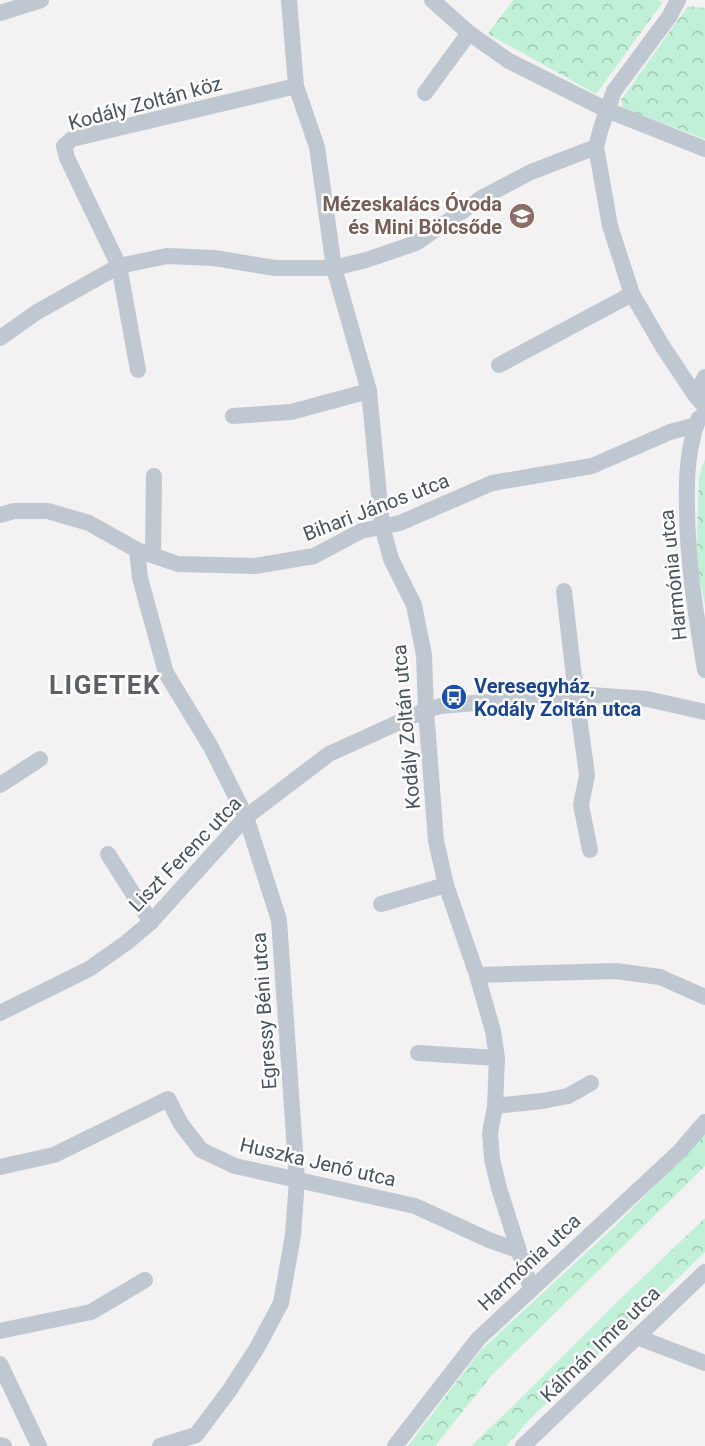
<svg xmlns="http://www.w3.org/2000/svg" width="705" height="1446" font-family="Roboto,sans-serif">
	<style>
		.forest { fill: url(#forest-crowns) }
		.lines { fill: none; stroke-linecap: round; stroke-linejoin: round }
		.minor { stroke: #bfc7d0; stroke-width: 16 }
		.labels { text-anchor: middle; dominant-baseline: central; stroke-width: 5; stroke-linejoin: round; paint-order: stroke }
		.street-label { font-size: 20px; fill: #48535f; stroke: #fff }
		.education-label { font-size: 20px; font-weight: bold; fill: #785e54; stroke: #fff; text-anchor: end }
		.transit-label { font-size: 20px; font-weight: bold; fill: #164399; stroke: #fff; text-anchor: start }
		.district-label { font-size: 26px; font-weight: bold; letter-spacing: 1.5px; fill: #5d6166; stroke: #fff }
	</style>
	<defs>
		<pattern id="forest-crowns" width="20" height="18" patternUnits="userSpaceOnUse" patternTransform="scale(1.5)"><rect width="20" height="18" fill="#c0f1d6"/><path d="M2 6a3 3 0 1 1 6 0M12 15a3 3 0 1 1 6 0" fill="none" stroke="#9ec6b1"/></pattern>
	</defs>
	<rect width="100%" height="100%" fill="#f3f1f1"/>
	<g class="forest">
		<polygon points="513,0 657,0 663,2 596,94 488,34"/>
		<polygon points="688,6 705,8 705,139 623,108 621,100"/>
		<polygon points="705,459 705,606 696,560 699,476"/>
		<polygon points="705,1132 705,1166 491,1376 435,1446 408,1446 480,1351 615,1226 682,1158"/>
		<polygon points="705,1218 705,1252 632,1323 532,1417 506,1446 471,1446 513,1406 612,1307"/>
	</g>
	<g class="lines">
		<g class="minor">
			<polyline points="289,0 296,86 317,147 334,268 369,391 382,526 391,559 414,605 424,655 426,710 436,841 446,885 477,975 493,1031 497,1058 495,1106 490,1133 492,1159 499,1188 531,1289"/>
			<polyline points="432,0 469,33 509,61 607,110 705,149"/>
			<polyline points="678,0 669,17 614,91 601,128 596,147 610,226 632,294 663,347 695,395 705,407"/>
			<polyline points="0,13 41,0"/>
			<polyline points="425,93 469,33"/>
			<polyline points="0,338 37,312 119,266 167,256 214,258 275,268 334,268 366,260 416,243 483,197 531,172 596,147"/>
			<polyline points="499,365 632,294"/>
			<polyline points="138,370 119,266 67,158 64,146 72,139 296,86"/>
			<polyline points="695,395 705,377"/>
			<polyline points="233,416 291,412 369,391"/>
			<path d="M699,418C688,445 686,475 687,505C687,561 696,615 705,670"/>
			<polyline points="0,515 14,511 48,511 89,523 137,550 178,564 255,566 314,556 361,531 400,523 492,483 592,466 670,432 696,425"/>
			<polyline points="137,550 140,578 166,673 211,747 246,817 279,920 297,1180 293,1235 281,1303 257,1348 229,1391 196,1435 160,1446"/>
			<polyline points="153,555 154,476"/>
			<polyline points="564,591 576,694 587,775 581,805 590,850"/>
			<polyline points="0,785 40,759"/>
			<polyline points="108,854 151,922"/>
			<polyline points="381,904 446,885"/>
			<polyline points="477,975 616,971 660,977 705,997"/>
			<polyline points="0,1013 89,969 126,943 151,922 246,817 329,754 426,710 441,706 576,694 647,699 705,712"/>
			<polyline points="418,1053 497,1058"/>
			<polyline points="495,1106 542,1101 568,1096 591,1083"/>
			<polyline points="0,1167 54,1155 168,1099 181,1124 201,1150 235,1166 415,1206 489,1240 517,1250"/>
			<polyline points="0,1331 91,1312 145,1280"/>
			<polyline points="637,1337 705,1363"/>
			<polyline points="0,1364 39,1446"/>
			<polyline points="0,1445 4,1446"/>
			<polyline points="395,1446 478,1339 679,1152 705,1122"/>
			<polyline points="523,1446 705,1272"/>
		</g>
	</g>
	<defs>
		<g id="school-disc" transform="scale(1.35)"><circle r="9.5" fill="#8d6e63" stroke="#fff"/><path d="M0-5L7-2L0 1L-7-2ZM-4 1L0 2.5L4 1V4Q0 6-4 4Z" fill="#fff"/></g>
		<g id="bus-disc" transform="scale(1.35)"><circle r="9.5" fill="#1a4fb4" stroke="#fff"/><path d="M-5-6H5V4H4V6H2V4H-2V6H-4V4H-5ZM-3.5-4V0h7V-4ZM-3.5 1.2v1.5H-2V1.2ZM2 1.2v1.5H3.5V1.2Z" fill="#fff"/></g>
	</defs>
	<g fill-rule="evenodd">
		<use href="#school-disc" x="522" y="216"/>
		<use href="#bus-disc" x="454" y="697"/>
	</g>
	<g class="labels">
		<g class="street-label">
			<text transform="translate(145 103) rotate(-15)">Kodály Zoltán köz</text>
			<text transform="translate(376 507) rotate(-21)">Bihari János utca</text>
			<text transform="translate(673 575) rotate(-96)">Harmónia utca</text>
			<text transform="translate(406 727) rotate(-95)">Kodály Zoltán utca</text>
			<text transform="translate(185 854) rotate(-46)">Liszt Ferenc utca</text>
			<text transform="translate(264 1011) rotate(-94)">Egressy Béni utca</text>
			<text transform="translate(318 1162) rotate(13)">Huszka Jenő utca</text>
			<text transform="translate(529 1262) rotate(-43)">Harmónia utca</text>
			<text transform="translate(600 1344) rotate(-44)">Kálmán Imre utca</text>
		</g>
		<g class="education-label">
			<text x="502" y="204">Mézeskalács Óvoda<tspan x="502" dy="23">és Mini Bölcsőde</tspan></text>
		</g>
		<g class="transit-label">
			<text x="474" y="686">Veresegyház,<tspan x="474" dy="23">Kodály Zoltán utca</tspan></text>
		</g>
		<g class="district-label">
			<text x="105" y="685">LIGETEK</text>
		</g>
	</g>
</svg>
